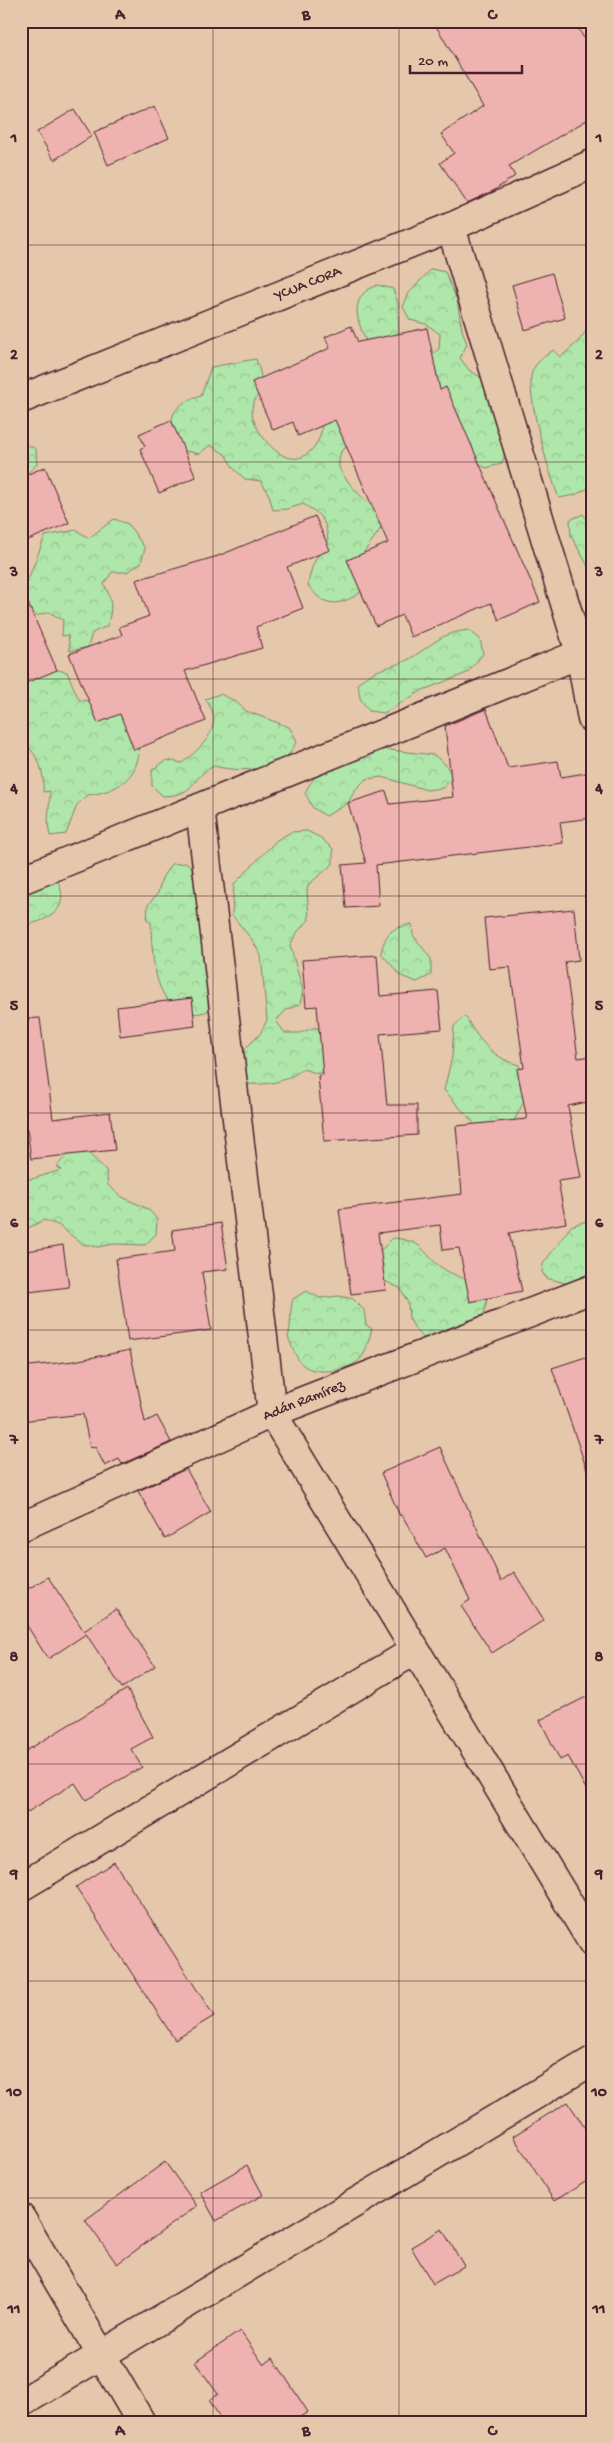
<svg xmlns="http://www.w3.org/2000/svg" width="613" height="2443" font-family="'Gochi Hand',sans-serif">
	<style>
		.forest { fill: url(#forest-crowns); stroke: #7c826a }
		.building { fill: #eeb2b0; stroke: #4a1f2b }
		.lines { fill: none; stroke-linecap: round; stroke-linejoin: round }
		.minor-casing { stroke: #4a1f2b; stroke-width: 31 }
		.minor { stroke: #e5c8ac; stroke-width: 28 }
		.grid { fill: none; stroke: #4a1f2b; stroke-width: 1; stroke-opacity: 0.55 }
		.labels { text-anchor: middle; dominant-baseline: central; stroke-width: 4; stroke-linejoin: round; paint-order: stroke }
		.street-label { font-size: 15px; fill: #4a1f2b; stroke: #e5c8ac }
		.neatline { fill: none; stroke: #4a1f2b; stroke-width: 2 }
		.grid-label { font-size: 16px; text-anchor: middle; font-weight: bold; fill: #4a1f2b }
	</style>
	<defs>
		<pattern id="forest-crowns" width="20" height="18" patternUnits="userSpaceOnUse" patternTransform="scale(1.25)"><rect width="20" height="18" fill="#afe6a9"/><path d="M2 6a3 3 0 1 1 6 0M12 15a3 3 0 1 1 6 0" fill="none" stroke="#98c592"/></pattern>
	</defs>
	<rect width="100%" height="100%" fill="#e5c8ac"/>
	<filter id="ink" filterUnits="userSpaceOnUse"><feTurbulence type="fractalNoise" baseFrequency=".02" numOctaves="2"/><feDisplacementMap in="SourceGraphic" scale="10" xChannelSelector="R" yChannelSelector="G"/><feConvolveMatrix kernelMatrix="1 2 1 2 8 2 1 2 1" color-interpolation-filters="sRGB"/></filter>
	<g filter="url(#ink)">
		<g class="forest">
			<path d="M431,269L445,272L457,300L462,330L467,344L460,358L469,370L494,386L508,450L501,464L486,468C466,455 457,439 459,415L453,412L354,442L341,451C340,456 338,462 339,467C343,479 367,504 378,511L382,526C374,540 363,550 358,565L363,578L361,592C339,607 324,608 308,585C311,567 315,556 328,544C327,521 323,515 303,504L288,509L273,510L269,495L261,481L245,479L234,469L225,454L210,445L199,454L182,450C165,423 168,405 201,396L211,367L256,359C259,368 262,376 261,386C260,397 248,402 253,418C262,444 294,478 316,444C321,437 323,427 321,419L371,352C364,335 348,309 364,293C367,289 374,287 378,285L393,289L398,303L399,348L426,359L439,349L440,334L426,324L410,320L403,307L409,293Z"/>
			<path d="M592,322V486L575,495L559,498C550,477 525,392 532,372C536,362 545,356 553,350L560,357C574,347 583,337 592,322Z"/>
			<polygon points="21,442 36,449 37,464 25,476 21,486"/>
			<polygon points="583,514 592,525 592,573 571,536 570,520"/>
			<path d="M114,519L128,524L145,548L141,563L127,572H112L104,584C112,599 113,609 107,626L92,633L88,647L70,651L68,635L62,636L63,620L49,612L35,616L21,624V587L28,580L45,536L76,530L89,538Z"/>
			<path d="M469,630L480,639L483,654L467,673L423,690L384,713L369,711L360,698L358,683C379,665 394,669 414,656C435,643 441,633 469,630Z"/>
			<path d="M44,662L57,670L67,672L79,700C148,702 165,788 87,795L77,805L66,834L50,836C46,819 50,808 50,791L43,792C45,768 37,755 21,738V673Z"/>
			<path d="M220,694L235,701L246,711L289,727L297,741C294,745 292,751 289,754C271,772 236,772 214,766C188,779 198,795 163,796L152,786V770L167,760L182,763C196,752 218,734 213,713C212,709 208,703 205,699Z"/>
			<path d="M372,748L434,755L445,764L453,776L443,788L427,790L382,777L366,779L355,790L348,803L326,816L313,808L305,793C319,763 343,760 372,748Z"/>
			<path d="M307,831L321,838L333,849V864L309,884L307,889L309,920L298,931L290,945L303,991L300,1004L286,1010L276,1021L285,1033H300L316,1027L327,1038L332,1066L319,1074L303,1069C284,1083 268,1085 244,1084L238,1056L260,1034L267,1020L261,956L253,941L232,915L234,884L277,840L291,832Z"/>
			<path d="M187,863L199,873L220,1001C209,1012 201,1016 186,1012C152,1004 152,950 151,922L147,920L148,905L158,893L162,878L171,864Z"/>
			<path d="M21,877L57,879C72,910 49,921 21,926Z"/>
			<path d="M412,924L413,935L431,959V975L417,982L401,976L381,953C386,932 391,928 412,924Z"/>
			<path d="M465,1016C478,1039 492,1058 519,1065L528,1093L508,1133L476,1126L444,1090L452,1057L454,1026Z"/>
			<polygon points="83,1148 106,1170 108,1185 120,1196 148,1209 157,1219 156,1234 145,1245 113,1244 98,1247 82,1244 58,1225 44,1220 30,1227 21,1229 21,1179 32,1179 61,1170 57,1166 67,1155"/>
			<polygon points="592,1219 592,1274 569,1284 546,1278 542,1272 543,1264 571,1226"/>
			<path d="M393,1238C426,1241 420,1252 442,1268C450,1274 472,1282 482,1284L487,1299L484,1314L458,1331L429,1342L417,1332L409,1318L408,1303L400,1288L371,1275L372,1259Z"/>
			<path d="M306,1291L320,1298L339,1296L353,1299L364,1310L366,1325L372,1329C369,1337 367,1351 361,1358C350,1371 316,1376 303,1365C296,1359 292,1346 288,1337C292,1325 289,1313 293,1299Z"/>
		</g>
		<g class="building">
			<polygon points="433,21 574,21 592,52 592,117 509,166 515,176 493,191 467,203 440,163 454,153 441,134 483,106"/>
			<polygon points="155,106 169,138 108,165 94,132"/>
			<polygon points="75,109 92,136 54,160 37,132"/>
			<polygon points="552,273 565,318 525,330 512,285"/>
			<polygon points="351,326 358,342 427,328 440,390 446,387 540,602 499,620 491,603 411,637 402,615 376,626 347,560 388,543 335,420 298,436 293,422 273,430 252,382 330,348 325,337"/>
			<polygon points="171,420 196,477 159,493 140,449 145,446 139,434"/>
			<polygon points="45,467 69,523 21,543 21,477"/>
			<polygon points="315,516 330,550 287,567 303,608 256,627 262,648 185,671 206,721 134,750 120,714 98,723 69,654 122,635 119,627 149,616 136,580 218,556"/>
			<polygon points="21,587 57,670 21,685"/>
			<polygon points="486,709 508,768 558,761 561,777 592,772 592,818 560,822 563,843 376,865 379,906 346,908 342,865 366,863 348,803 386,791 390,804 453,797 445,726"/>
			<polygon points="574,909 579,960 565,962 578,1058 592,1056 592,1101 568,1106 581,1178 558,1181 566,1223 509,1233 522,1291 470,1302 459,1248 443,1250 440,1225 378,1233 386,1290 351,1294 339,1209 462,1194 456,1126 527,1119 517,1069 524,1068 510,967 489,969 484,918"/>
			<polygon points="377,955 380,996 438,991 442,1029 380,1034 387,1105 417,1105 417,1135 324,1141 318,1076 323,1075 317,1006 306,1007 302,960"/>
			<polygon points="192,998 195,1026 120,1036 117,1007"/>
			<polygon points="40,1018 53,1119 110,1112 115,1150 31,1159 27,1129 21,1129 21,1019"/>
			<polygon points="221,1223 228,1269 202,1272 211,1330 128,1341 116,1259 175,1251 172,1230"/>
			<polygon points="63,1245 69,1287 21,1293 21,1252"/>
			<polygon points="130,1350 145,1422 157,1416 171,1442 122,1464 119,1459 105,1466 95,1447 90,1448 83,1414 21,1421 21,1367 74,1361"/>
			<polygon points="592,1355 592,1469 587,1470 552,1368"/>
			<polygon points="440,1447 501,1581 514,1572 544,1620 492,1653 461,1606 470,1600 445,1548 426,1558 402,1515 400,1516 381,1473"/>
			<polygon points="186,1469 211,1512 165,1539 138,1491"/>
			<polygon points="48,1577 84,1631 116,1609 155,1666 122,1688 86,1634 48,1659 21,1616 21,1593"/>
			<polygon points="127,1689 153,1737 131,1749 142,1767 86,1800 75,1783 21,1816 21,1754"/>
			<polygon points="592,1694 592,1800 568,1756 560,1760 540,1720"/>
			<polygon points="114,1862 214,2016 175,2040 76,1887"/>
			<polygon points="568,2102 592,2139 592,2178 554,2201 513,2136"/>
			<polygon points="165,2162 197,2206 117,2264 85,2220"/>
			<polygon points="247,2165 263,2195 216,2221 200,2192"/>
			<polygon points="442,2229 464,2266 433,2284 411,2247"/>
			<polygon points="240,2331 264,2365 273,2358 308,2412 292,2422 223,2422 209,2400 218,2394 195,2362"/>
		</g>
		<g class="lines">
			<g class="minor-casing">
				<g id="minor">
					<polyline points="451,227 580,653 592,719"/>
					<polyline points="21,399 451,227 592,164"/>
					<polyline points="200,808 272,1413 592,1942"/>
					<polyline points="21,880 592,649"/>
					<polyline points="21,1527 272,1413 592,1289"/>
					<polyline points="21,1887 414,1651"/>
					<polyline points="21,2218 141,2422"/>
					<polyline points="21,2403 592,2061"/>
				</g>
			</g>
			<use href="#minor" class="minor"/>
		</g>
	</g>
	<path class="grid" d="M213,21V2422M399,21V2422M21,245H592M21,462H592M21,679H592M21,896H592M21,1113H592M21,1330H592M21,1547H592M21,1764H592M21,1981H592M21,2198H592"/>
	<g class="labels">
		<g class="street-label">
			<text transform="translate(308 284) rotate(-22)">YCUA CORA</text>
			<text transform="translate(304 1401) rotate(-22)">Adán Ramírez</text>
		</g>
	</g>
	<rect width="613" height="2443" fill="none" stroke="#e5c8ac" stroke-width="55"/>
	<path d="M410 65v8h112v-8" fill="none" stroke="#4a1f2b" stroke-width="2.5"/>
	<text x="418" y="65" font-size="15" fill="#4a1f2b" stroke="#e5c8ac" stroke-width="4" paint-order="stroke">20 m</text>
	<rect x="28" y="28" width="558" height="2388" class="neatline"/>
	<g class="grid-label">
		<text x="120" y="19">A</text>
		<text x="306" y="19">B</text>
		<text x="492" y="19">C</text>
		<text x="14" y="142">1</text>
		<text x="599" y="142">1</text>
		<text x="14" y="359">2</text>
		<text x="599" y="359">2</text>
		<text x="14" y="576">3</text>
		<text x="599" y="576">3</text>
		<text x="14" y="793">4</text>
		<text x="599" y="793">4</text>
		<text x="14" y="1010">5</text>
		<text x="599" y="1010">5</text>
		<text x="14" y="1227">6</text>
		<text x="599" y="1227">6</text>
		<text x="14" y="1444">7</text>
		<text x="599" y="1444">7</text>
		<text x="14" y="1661">8</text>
		<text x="599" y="1661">8</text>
		<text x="14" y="1878">9</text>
		<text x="599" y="1878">9</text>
		<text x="14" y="2096">10</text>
		<text x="599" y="2096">10</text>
		<text x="14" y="2313">11</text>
		<text x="599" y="2313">11</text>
		<text x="120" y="2435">A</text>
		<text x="306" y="2435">B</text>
		<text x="492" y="2435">C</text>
	</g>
</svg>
